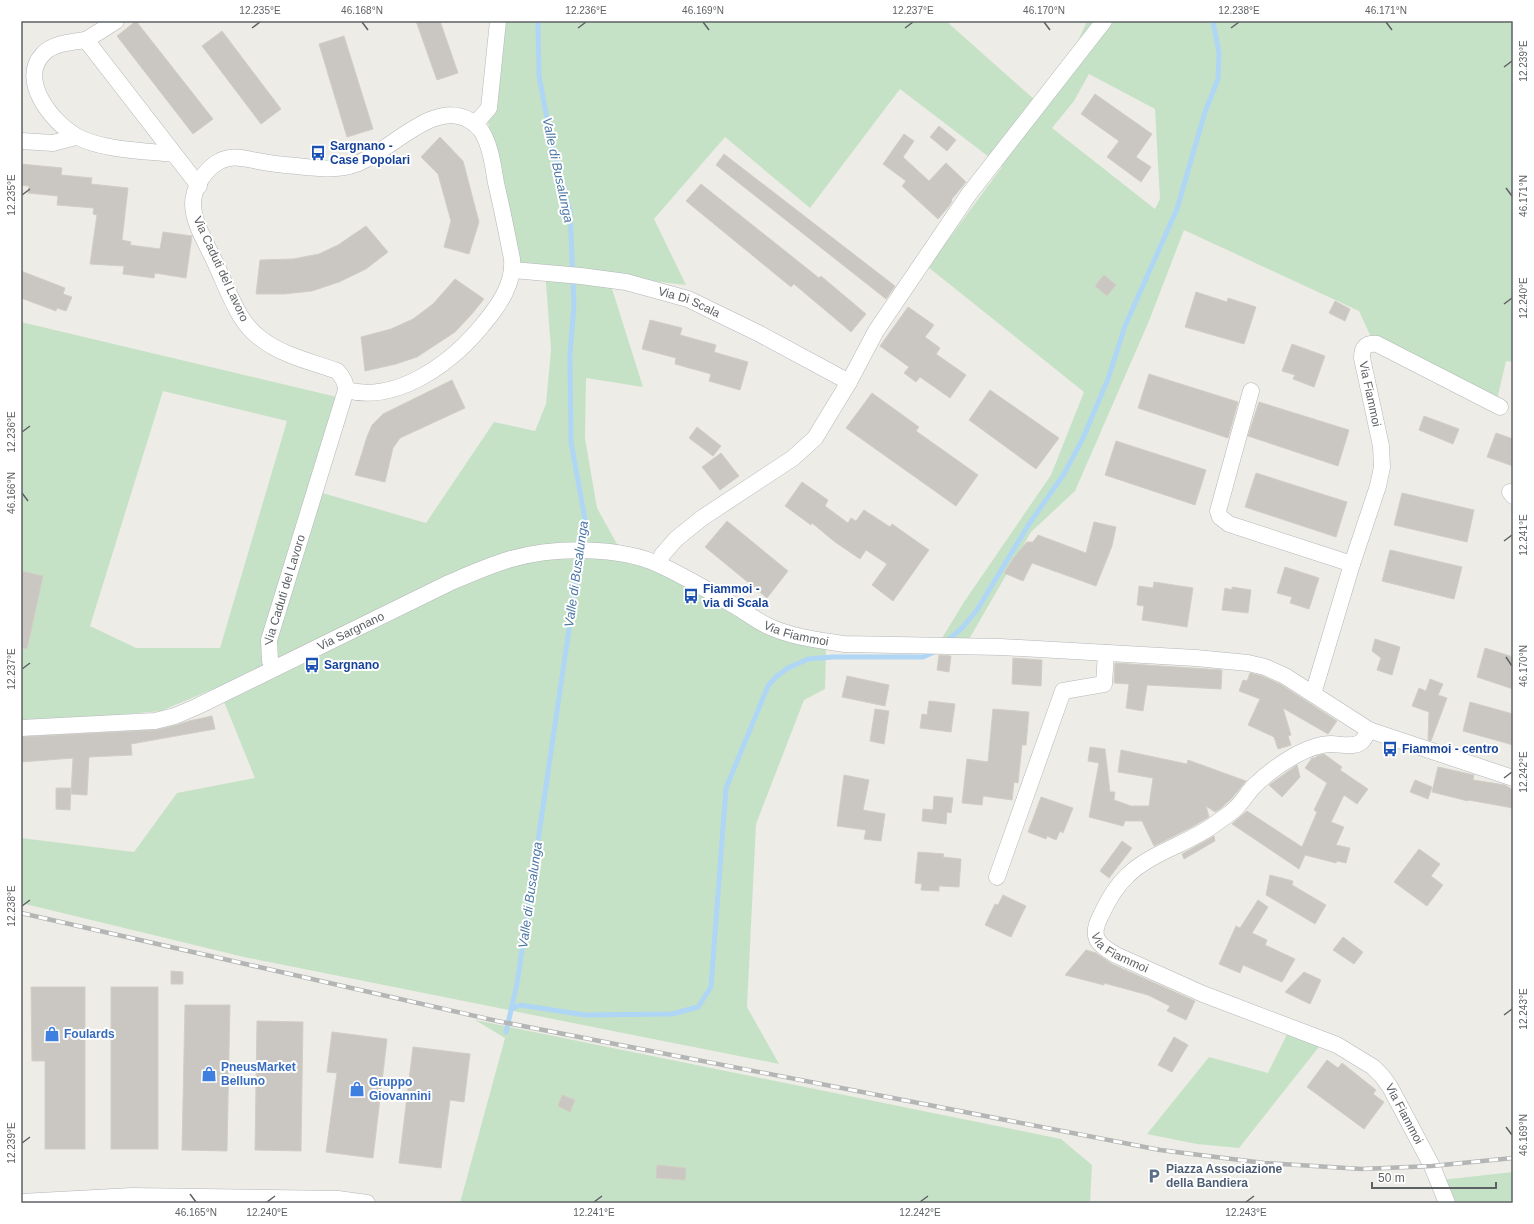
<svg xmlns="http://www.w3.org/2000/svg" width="1534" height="1224" font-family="Helvetica,sans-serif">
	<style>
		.green { fill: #c6e2c6; fill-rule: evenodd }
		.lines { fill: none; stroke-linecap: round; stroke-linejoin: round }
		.stream { stroke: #afd6f5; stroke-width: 5 }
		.building { fill: #cac7c2; stroke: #d2cec5 }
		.minor-casing { stroke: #b3b6b9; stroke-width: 17 }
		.minor { stroke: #fff; stroke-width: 16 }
		.rail-casing { stroke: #b4b5b5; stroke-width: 4.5 }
		.rail { stroke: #fff; stroke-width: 3; stroke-dasharray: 9; stroke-linecap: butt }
		.ticks { fill: none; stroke: #5e6164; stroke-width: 1.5 }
		.labels { text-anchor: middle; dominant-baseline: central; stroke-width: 4; stroke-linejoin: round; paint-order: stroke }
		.transit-label { font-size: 12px; font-weight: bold; fill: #164399; stroke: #fff; text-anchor: start }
		.street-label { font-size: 12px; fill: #5e6164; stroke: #fff }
		.shop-label { font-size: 12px; font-weight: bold; fill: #366cbe; stroke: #fff; text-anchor: start }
		.service-label { font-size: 12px; font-weight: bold; fill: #4e5e75; stroke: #fff; text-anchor: start }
		.water-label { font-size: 13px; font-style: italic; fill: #4d78a6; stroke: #fff }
		.neatline { fill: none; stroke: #5e6164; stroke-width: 1.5 }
		.ticks-label { font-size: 10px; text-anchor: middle; fill: #5e6164 }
	</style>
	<rect width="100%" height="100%" fill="#eeece6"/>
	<g class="green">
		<path d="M497,21H946L1035,100L1064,72L1087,21H1513V362L1506,361L1497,400L1371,337L1359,311L1184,230L1149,321L1075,491L1031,532L968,641L939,643L964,602L1051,475L1084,392L928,267L1002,167L900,89L810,208L725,137L654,219L686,285L608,276L643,387L586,378L585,438L597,508L617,544L637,551L802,636L826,650L825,689L804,700L756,824L747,1007L779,1064L618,1032L244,957L21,903V838L134,852L177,793L255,778L218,687L161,711L60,720L21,727V322L337,397L312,490L426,523L494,422L535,431L546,404L551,350L545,270L519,266L488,122ZM1089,74L1155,109L1160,199L1155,209L1052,128L1074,101ZM163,391L287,421L220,648H136L90,626Z"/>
		<polygon points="475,1020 1061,1139 1092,1165 1090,1203 460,1203 505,1038"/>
		<polygon points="1290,1028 1322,1043 1239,1148 1197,1144 1147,1134 1209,1057 1268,1073"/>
		<polygon points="1513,1172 1513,1203 1452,1203 1441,1180"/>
	</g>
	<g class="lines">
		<g class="stream">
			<polyline points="947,641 962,628 977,610 1029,524 1064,474 1083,438 1108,379 1125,326 1177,209 1205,112 1218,79 1219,53 1213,21"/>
			<polyline points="511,1009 520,1005 585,1015 672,1014 698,1007 711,987 726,788 768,686 777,676 788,668 808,659 833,657 923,657 936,651"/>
			<polyline points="506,1032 517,984 585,520 571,442 570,355 574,304 570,211 553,150 539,76 538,21"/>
		</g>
	</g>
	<g class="building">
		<polygon points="136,21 213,119 193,134 117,36"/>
		<polygon points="416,21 440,21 458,73 437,80"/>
		<polygon points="222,31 281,109 261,124 202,46"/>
		<polygon points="344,36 373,129 347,137 319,44"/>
		<polygon points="1095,94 1152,134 1136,157 1151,167 1141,182 1107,157 1119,141 1081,114"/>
		<polygon points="939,126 956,140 947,151 930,137"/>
		<polygon points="904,134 914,141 903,157 929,181 946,163 966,182 951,200 952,201 949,206 938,219 902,186 906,181 883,164"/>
		<polygon points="440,137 463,161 479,222 469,254 444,247 451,221 438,174 421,157"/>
		<polygon points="724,154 895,286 886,299 716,165"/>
		<polygon points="21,164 62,168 61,175 92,178 91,184 128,188 122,240 131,242 130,245 160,249 163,232 192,236 186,278 155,273 154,278 123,274 124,266 90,264 97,215 93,214 94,208 57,205 58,196 28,193 29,186 21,185"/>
		<polygon points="701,184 819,278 821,276 866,314 851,332 794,284 791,287 686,201"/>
		<polygon points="366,226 388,252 366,269 339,282 312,291 284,294 256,294 260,260 293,259 319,254 338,245"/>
		<polygon points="21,271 65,288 63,294 72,297 66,311 57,308 56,311 21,298"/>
		<polygon points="1104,275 1116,285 1107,296 1095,286"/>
		<polygon points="455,279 484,299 471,315 455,332 417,357 396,364 365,371 361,337 391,329 413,319 433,304"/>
		<polygon points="1196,292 1227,302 1228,298 1256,307 1244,344 1185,327"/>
		<polygon points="1335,301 1350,309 1345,321 1329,313"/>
		<polygon points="908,307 934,325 925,337 940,348 936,354 966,375 950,398 920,377 916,382 904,373 909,367 880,346"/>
		<polygon points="650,320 682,328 680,335 716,345 714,352 748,362 740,390 709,381 711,374 675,364 676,358 642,349"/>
		<polygon points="1292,344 1325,356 1314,387 1293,379 1295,375 1282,371"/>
		<polygon points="1149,374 1238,402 1228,438 1138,408"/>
		<polygon points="452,380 465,408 400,438 393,448 385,482 355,475 367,437 372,425 383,414"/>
		<polygon points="990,390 1059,438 1036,469 969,420"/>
		<polygon points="872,393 919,427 916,431 978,475 956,506 846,428"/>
		<polygon points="1259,402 1349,430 1338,466 1248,436"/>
		<polygon points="1424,416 1459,429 1453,444 1419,430"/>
		<polygon points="697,427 721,446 713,456 689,438"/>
		<polygon points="1496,433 1513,439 1513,466 1487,457"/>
		<polygon points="1116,441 1206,470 1195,505 1105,475"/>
		<polygon points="721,453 739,476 720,490 702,467"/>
		<polygon points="1256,473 1347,502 1336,537 1245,507"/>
		<polygon points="802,482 828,500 825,506 848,523 851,518 856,521 864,510 890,527 892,524 929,550 893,601 872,585 887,564 866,550 860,559 835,542 812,523 811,525 785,506"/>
		<polygon points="1402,493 1474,510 1467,542 1394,525"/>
		<polygon points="727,521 788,571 767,598 705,547"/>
		<polygon points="1094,522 1116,527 1112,546 1096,586 1032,563 1023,581 1004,573 1015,556 1027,542 1033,542 1038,535 1086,553"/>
		<polygon points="1390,550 1462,567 1454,599 1382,581"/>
		<polygon points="1285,567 1319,578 1309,609 1290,603 1292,597 1277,593"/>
		<polygon points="21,571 43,576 27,649 21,648"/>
		<polygon points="1154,582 1193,588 1187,627 1142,620 1144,606 1137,605 1139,586 1153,588"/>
		<polygon points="1232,587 1251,590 1248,613 1222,610 1225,588 1232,590"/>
		<polygon points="1375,639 1400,647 1392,675 1377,670 1381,658 1372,651"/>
		<polygon points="1485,648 1513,657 1513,689 1477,677"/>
		<polygon points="939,655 951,656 949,672 937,670"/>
		<polygon points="1013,658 1042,660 1041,686 1012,684"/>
		<polygon points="1115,663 1222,670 1221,689 1147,685 1143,711 1126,708 1129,684 1114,683"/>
		<polygon points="1250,673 1262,676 1280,684 1337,721 1328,734 1283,708 1291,735 1288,736 1291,745 1278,749 1274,737 1248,725 1260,699 1239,691 1243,680 1247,681"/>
		<polygon points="847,676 889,685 885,706 842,697"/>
		<polygon points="1430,679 1443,684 1438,695 1447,698 1431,741 1428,740 1429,712 1412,706 1419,688 1426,691"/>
		<polygon points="929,701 955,704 951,732 920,728 922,714 927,715"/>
		<polygon points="1470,702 1513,714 1513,745 1463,731"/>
		<polygon points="875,709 889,711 884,744 870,741"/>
		<polygon points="993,709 1029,712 1026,745 1022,745 1018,783 1014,782 1012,800 983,796 982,805 962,803 967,759 988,762"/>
		<polygon points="212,716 215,729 131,744 132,755 89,757 87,795 71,794 73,758 21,762 21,737 156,730 177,725 189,721"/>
		<polygon points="1090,747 1105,749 1110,792 1115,792 1114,800 1131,806 1149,806 1153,778 1118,772 1121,750 1187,764 1188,760 1246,781 1231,799 1220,809 1215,812 1206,806 1209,817 1192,827 1154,846 1142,821 1125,821 1123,826 1089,817 1099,763 1088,761"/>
		<polygon points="1324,754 1342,767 1340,770 1368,789 1357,804 1344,795 1331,822 1344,827 1336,845 1350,848 1346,863 1337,861 1336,863 1305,855 1299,869 1232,824 1247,811 1302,847 1317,812 1314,810 1327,783 1305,768 1312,758 1315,758 1317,756"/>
		<polygon points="1297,765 1300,777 1282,797 1269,785"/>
		<polygon points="1438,767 1474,775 1473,780 1505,785 1513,790 1513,808 1468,800 1468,801 1432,792"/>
		<polygon points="844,775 869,780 863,810 885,814 881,841 864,839 866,830 837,826"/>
		<polygon points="1415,780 1432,787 1428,799 1410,792"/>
		<polygon points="56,788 71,788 70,810 56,809"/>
		<polygon points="934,796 953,798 951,813 947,812 946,824 922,821 923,809 933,810"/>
		<polygon points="1041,797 1073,808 1063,833 1060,831 1056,840 1047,836 1046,839 1028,832"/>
		<polygon points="1214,836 1215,841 1184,859 1182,854"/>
		<polygon points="1122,841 1132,848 1109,878 1100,871"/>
		<polygon points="1419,849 1440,864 1431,876 1443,885 1427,906 1394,882"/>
		<polygon points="918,852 944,854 943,857 961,859 959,887 939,886 939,891 921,890 922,884 915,883"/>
		<polygon points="1270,875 1293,881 1292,885 1326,905 1315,924 1266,895"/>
		<polygon points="1003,895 1026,906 1011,937 985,925 995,904 998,905"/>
		<polygon points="1258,900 1268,907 1252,933 1267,940 1265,945 1295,959 1282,982 1243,965 1240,973 1219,964 1236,926 1240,928"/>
		<polygon points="1343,937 1363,952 1354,964 1333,950"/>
		<polygon points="1086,950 1096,953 1112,964 1195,1001 1186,1020 1167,1011 1170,1006 1148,995 1104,983 1104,985 1065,975"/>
		<polygon points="171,971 183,972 183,984 171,984"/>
		<polygon points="1304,972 1321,980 1310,1004 1285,992"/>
		<polygon points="31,987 85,987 85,1149 45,1149 45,1061 32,1061"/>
		<rect x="111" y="987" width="47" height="162"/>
		<polygon points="185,1005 230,1005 227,1151 182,1150"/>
		<polygon points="257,1021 303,1022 301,1151 255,1150"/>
		<polygon points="332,1032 387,1039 373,1158 326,1152 337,1073 327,1072"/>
		<polygon points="1174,1037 1188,1045 1172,1072 1158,1065"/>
		<polygon points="413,1047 470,1054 464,1102 450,1100 441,1168 399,1163"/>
		<polygon points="1327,1060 1338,1068 1342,1063 1376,1090 1373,1094 1384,1102 1364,1129 1307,1087"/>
		<polygon points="562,1095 575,1100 570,1112 558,1106"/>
		<polygon points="657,1165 686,1168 685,1180 656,1178"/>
	</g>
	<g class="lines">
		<g class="minor-casing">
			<g id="minor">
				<polyline points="116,21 86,40 199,186"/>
				<path d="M86,40C72,42 53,43 43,54C18,80 52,122 76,136C100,150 146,151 174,154"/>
				<polyline points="475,124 489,108 498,21"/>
				<polyline points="21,141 53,143 76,137"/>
				<path id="s1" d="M513,270L581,276L626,282L688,299L758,333L849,382"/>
				<polyline points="1251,391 1218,511 1220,517 1229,524 1352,564"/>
				<polyline points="1510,492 1513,496"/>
				<polyline points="659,564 662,555 676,539 702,518 793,458 815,438 849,382 876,331 969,194 1104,21"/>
				<path id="s2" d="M276,667L270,661L269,640L346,390C346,382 343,377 337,371C312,362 281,355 260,338C252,332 246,325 241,317C230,299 223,279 214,260C206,243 193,222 193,204C193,187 206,168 220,161C233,154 245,159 258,161C267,163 277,164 286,165C309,167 334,172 356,164C390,152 433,99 469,120C474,123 479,127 482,132C491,147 493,166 496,183C502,208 507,234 512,259C514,283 500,304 485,322C455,360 399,404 346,390"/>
				<path d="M1313,694L1352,564L1378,486L1382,467L1381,446L1362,358C1362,347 1366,343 1377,344L1500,407"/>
				<path id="s3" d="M21,728L155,721L175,716L196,707L449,583C470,574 490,565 511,559C553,547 620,546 660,565C686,577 711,592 737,607C747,613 757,621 768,626C791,637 819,640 844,644L1001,647L1196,658L1248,663L1265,667L1285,676L1369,730L1513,778"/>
				<path id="s4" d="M1369,730C1367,733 1364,740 1361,742C1353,748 1340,744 1331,744C1319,744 1305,750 1294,756C1280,764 1265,775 1253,787C1247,794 1242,802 1236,808C1231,813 1225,817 1219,821C1192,843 1153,851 1128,875C1116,886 1108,900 1101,915C1090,936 1096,944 1116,955L1203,994L1337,1045L1373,1067L1382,1076L1390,1087L1432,1166L1447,1203"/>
				<polyline points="997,877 1063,691 1104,684 1106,653"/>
				<polyline points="21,1202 132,1196 338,1199 367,1203"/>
			</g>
		</g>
		<use href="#minor" class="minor"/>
		<g class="rail-casing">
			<polyline id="rail" points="21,913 497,1021 1160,1150 1264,1163 1362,1169 1432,1166 1513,1158"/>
		</g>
		<use href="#rail" class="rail"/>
	</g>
	<path class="ticks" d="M362,22L368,30M703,22L709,30M1044,22L1050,30M1386,22L1392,30M252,28L260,22M578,28L586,22M905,28L913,22M1231,28L1239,22M1504,67L1512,61M1506,188L1512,196M22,195L30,189M1504,304L1512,298M22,432L30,426M22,493L28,501M1504,541L1512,535M1506,657L1512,666M22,669L30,663M1504,778L1512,772M22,906L30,900M1504,1015L1512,1009M1506,1127L1512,1135M22,1143L30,1137M190,1194L196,1202M267,1202L275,1196M594,1202L602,1196M920,1202L928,1196M1246,1202L1254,1196"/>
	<defs>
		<g id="bus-bare" transform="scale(1.2)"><path d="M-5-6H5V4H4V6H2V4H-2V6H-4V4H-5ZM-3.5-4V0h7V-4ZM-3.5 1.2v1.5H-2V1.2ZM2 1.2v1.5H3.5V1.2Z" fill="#1a4fb4" stroke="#fff" stroke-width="2.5" paint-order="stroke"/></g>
		<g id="shop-bare" transform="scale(1.2)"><path d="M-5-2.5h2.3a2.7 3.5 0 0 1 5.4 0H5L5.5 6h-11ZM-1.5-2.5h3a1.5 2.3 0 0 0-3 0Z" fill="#3f7fe0" stroke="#fff" stroke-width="2.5" paint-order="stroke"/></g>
		<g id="parking-bare" transform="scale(1.2)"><path d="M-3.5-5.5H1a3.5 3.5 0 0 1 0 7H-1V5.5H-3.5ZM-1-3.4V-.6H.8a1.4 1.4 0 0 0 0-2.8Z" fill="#5c6f8a" stroke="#fff" stroke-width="2.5" paint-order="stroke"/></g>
	</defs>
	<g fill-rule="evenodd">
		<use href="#bus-bare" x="318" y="153"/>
		<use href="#bus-bare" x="691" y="596"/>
		<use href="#bus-bare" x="312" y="665"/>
		<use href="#bus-bare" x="1390" y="749"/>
		<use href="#shop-bare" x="52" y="1034"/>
		<use href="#shop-bare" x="209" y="1074"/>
		<use href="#shop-bare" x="357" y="1089"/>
		<use href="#parking-bare" x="1154" y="1176"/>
	</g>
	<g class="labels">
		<g class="transit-label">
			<text x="330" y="146">Sargnano -<tspan x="330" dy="14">Case Popolari</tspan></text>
			<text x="703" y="589">Fiammoi -<tspan x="703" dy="14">via di Scala</tspan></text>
			<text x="324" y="665">Sargnano</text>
			<text x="1402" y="749">Fiammoi - centro</text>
		</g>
		<g class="street-label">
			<text transform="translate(221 269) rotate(65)">Via Caduti del Lavoro</text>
			<text stroke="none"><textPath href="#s1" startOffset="180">Via Di Scala</textPath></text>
			<text transform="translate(1370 394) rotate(78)">Via Fiammoi</text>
			<text stroke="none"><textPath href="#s2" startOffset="82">Via Caduti del Lavoro</textPath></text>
			<text stroke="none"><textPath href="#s3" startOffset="350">Via Sargnano</textPath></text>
			<text stroke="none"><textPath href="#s3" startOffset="831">Via Fiammoi</textPath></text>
			<text stroke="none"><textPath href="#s4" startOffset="391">Via Fiammoi</textPath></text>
			<text stroke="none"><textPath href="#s4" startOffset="727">Via Fiammoi</textPath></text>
		</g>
		<g class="shop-label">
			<text x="64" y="1034">Foulards</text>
			<text x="221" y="1067">PneusMarket<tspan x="221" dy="14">Belluno</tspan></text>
			<text x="369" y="1082">Gruppo<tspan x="369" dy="14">Giovannini</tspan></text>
		</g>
		<g class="service-label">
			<text x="1166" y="1169">Piazza Associazione<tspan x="1166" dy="14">della Bandiera</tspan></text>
		</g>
		<g class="water-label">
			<text transform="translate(558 170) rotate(78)">Valle di Busalunga</text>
			<text transform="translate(576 574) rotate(-82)">Valle di Busalunga</text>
			<text transform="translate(530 895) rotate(-82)">Valle di Busalunga</text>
		</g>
	</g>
	<rect width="1534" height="1224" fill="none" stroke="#ffffff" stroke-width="44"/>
	<path d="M1372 1182v6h124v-6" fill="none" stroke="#5e6164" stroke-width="2"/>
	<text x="1378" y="1182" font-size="12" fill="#5e6164" stroke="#ffffff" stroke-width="3" paint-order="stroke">50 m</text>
	<rect x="22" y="22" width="1490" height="1180" class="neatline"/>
	<g class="ticks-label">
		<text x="260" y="14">12.235°E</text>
		<text x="362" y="14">46.168°N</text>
		<text x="586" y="14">12.236°E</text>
		<text x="703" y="14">46.169°N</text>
		<text x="913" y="14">12.237°E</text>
		<text x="1044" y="14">46.170°N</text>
		<text x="1239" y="14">12.238°E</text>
		<text x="1386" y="14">46.171°N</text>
		<text transform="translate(1523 61) rotate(-90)" y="4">12.239°E</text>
		<text transform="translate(11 195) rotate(-90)" y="4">12.235°E</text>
		<text transform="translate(1523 196) rotate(-90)" y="4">46.171°N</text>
		<text transform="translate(1523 298) rotate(-90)" y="4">12.240°E</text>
		<text transform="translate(11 432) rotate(-90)" y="4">12.236°E</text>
		<text transform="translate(11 493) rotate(-90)" y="4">46.166°N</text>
		<text transform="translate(1523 535) rotate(-90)" y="4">12.241°E</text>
		<text transform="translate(1523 666) rotate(-90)" y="4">46.170°N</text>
		<text transform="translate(11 669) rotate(-90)" y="4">12.237°E</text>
		<text transform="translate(1523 772) rotate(-90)" y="4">12.242°E</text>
		<text transform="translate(11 906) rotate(-90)" y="4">12.238°E</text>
		<text transform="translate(1523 1009) rotate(-90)" y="4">12.243°E</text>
		<text transform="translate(1523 1135) rotate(-90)" y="4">46.169°N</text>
		<text transform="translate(11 1143) rotate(-90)" y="4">12.239°E</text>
		<text x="196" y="1216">46.165°N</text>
		<text x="267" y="1216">12.240°E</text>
		<text x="594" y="1216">12.241°E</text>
		<text x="920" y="1216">12.242°E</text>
		<text x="1246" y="1216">12.243°E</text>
	</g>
</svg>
